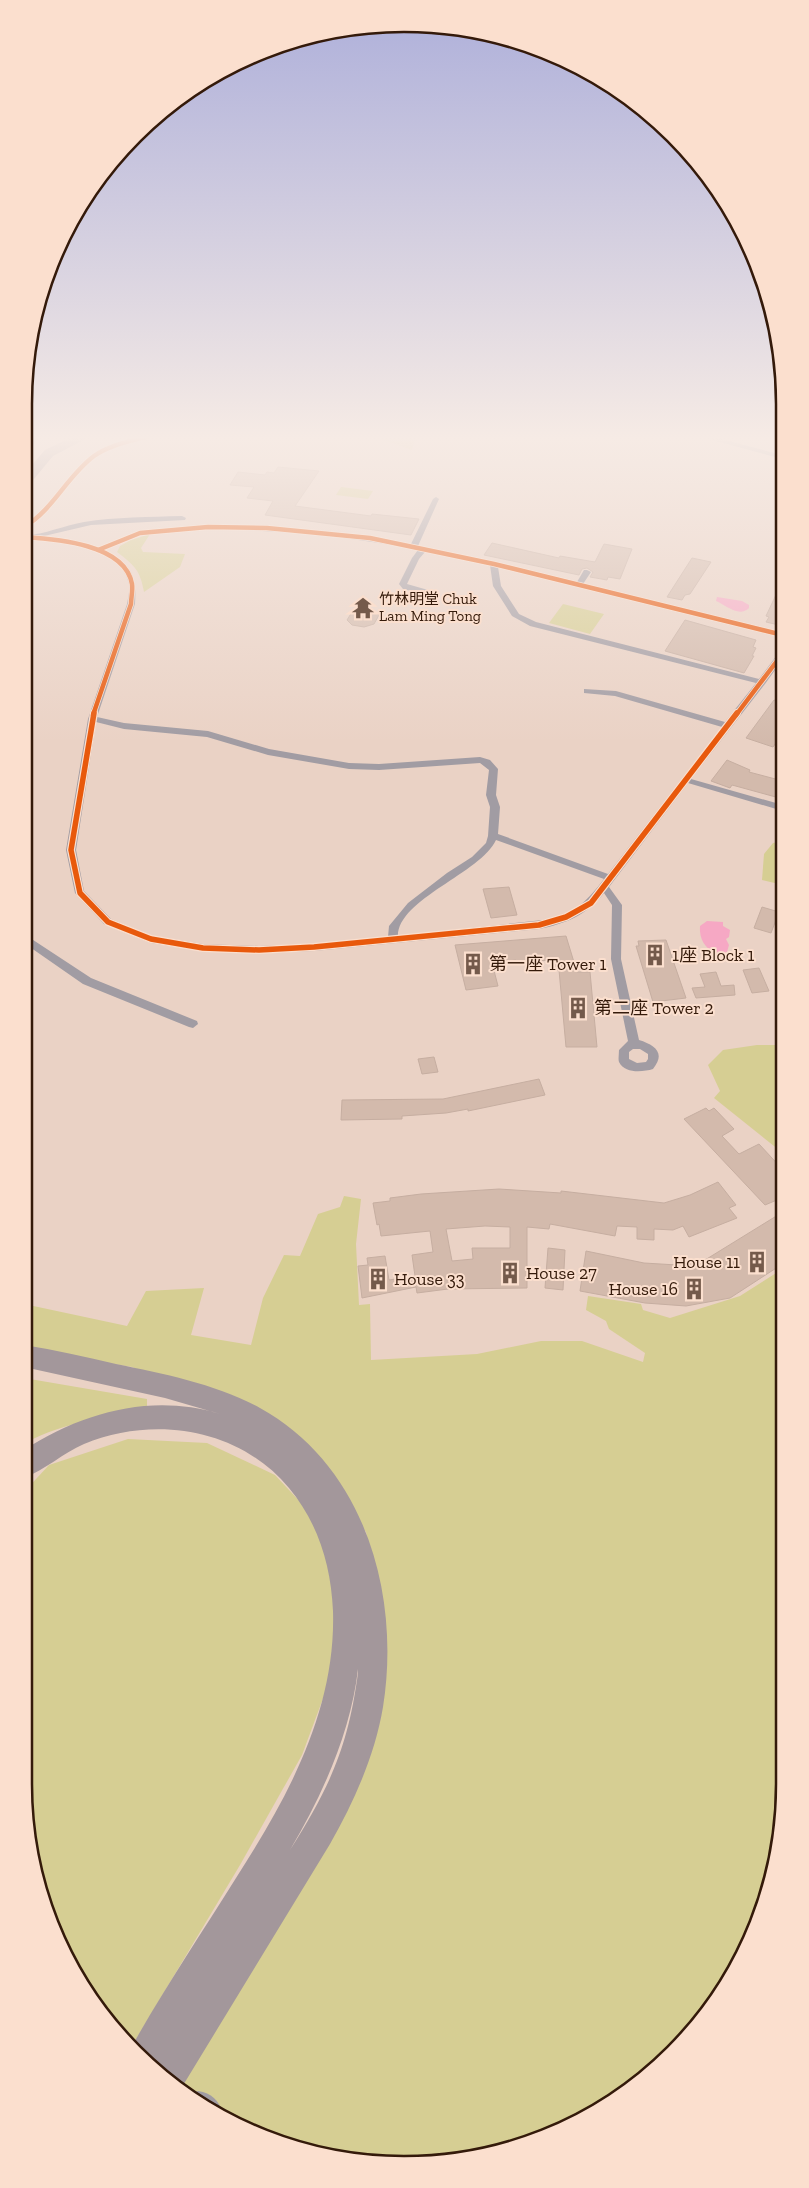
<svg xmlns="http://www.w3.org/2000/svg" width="809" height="2188" font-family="'Zilla Slab','Noto Sans TC',serif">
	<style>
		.green { fill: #d6ce93 }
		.water { fill: #f6a8c4 }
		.building { fill: #d3baac; stroke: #c6aea1; fill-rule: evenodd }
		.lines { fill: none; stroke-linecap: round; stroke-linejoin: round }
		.minor { fill: #a19ca3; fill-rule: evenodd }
		.motorway { fill: #a3979b; fill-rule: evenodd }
		.cycleway-far1-casing { stroke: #fbdfce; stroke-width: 6 }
		.cycleway-casing { stroke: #fbdfce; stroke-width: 8 }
		.cycleway-far1 { stroke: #e8590c; stroke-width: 4.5 }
		.cycleway { stroke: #e8590c; stroke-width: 5.5 }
		.labels { text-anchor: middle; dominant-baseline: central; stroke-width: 4; stroke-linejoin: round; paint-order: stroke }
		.far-poi-label { font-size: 15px; fill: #341a0a; stroke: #fbdfce; text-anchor: start }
		.poi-label { font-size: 18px; fill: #341a0a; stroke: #fbdfce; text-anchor: start }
		.rim { fill: none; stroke: #341a0a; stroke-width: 2.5 }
	</style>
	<rect width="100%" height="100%" fill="#ead2c5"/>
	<g class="green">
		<polygon points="370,435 416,435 412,450"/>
		<polygon points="341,487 373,491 368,499 336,495"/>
		<path d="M150,534L141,548L143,552L185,554L180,567L144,592C140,570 135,566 117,552L120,546L131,540Z"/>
		<polygon points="563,604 604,614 590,634 549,623"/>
		<polygon points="783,841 783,885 762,880 764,854 773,843"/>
		<polygon points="757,1045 784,1045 784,1154 714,1098 720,1091 708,1065 723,1050"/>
		<polygon points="344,1196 361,1199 356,1244 359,1305 370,1304 371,1360 477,1354 541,1341 582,1341 643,1362 645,1353 609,1329 606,1321 586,1310 588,1296 641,1304 643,1310 670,1318 740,1296 784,1268 785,1783 772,1882 746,1952 707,2015 616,2100 550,2135 479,2157 355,2161 282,2144 214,2113 176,2082 298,1888 386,1641 366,1532 326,1474 267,1428 132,1367 24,1349 24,1304 127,1326 146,1291 204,1288 191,1335 251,1345 263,1298 284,1255 300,1256 318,1214 340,1207"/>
		<path d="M24,1378L147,1399V1408C116,1415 47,1426 24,1445Z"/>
		<polygon points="128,1439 207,1443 275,1475 319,1522 336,1589 334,1669 302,1755 240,1865 132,2046 124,2039 75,1974 44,1906 24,1783 24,1492 49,1465"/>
	</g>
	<g class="water">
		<path d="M717,597L742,601L749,605V608C739,618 726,605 716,601Z"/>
		<path d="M707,921L723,922V926L730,930L729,937L726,939L729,945L727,952L717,954C705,949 699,939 700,926Z"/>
	</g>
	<g class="building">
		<polygon points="278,467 319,471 295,506 371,516 372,514 419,519 411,535 265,515 273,501 247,498 254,487 230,485 238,472 265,475 267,472 274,473"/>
		<polygon points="492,543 559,558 560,556 595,562 604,544 632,549 620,579 608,577 607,580 590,577 593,572 587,568 582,569 579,575 484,555"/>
		<polygon points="692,558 711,562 690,594 685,595 682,600 667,597"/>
		<polygon points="782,582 783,607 783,626 766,622 769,617 766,616"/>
		<polygon points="361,609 374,611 379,615 374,624 364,627 352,625 347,620 352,612"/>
		<polygon points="685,620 756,640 753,647 756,648 752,656 754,656 744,673 665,651"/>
		<polygon points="774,700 783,702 783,733 773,747 746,738"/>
		<polygon points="727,760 750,770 749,772 783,781 783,799 732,785 730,788 711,781"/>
		<polygon points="509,887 517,915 491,918 483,889"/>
		<polygon points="762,907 779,912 771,933 754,928"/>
		<polygon points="566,936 577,972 590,972 597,1047 566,1047 559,970 553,971 550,960 517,963 516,960 492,963 498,986 466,990 455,945"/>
		<polygon points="666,940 686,998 653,1002 636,946 639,946 638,941"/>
		<polygon points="759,968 769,991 752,993 743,970"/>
		<polygon points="716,972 721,986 734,985 735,995 696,998 692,988 705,987 700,974"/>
		<polygon points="434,1057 438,1072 422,1074 418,1059"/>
		<polygon points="539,1079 545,1095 468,1111 468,1109 446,1113 402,1116 402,1119 341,1120 342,1100 443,1099"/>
		<polygon points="706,1108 709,1111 714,1108 734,1129 722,1136 739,1154 759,1144 784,1171 784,1197 765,1205 684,1119"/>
		<path d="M718,1182L736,1205L729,1208L737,1218L689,1237L683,1226L673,1230L654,1229V1240L637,1239V1227L617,1226L615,1236L550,1224L549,1229L527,1227V1288L448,1289L417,1293L416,1287L362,1298L358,1266L368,1265L367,1258L385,1256L389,1280L415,1276L412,1255L433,1252L430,1231L381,1236L379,1224L377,1225L373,1203L390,1201V1198L421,1194L499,1189L561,1193V1191L664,1203L690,1195ZM485,1226L510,1227V1248H472L473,1259L452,1261L446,1229Z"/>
		<polygon points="778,1215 784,1222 784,1249 778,1253 784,1260 784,1263 730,1298 686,1306 645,1303 580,1291 586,1251 644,1263 677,1265 705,1260"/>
		<polygon points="548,1248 565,1250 563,1290 545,1288"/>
	</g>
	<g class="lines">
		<g class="minor">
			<polygon points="694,435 706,435 782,455 782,459"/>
			<path d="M436,497L439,499L418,546L577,582L584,570H587L591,572L583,584L783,633V637L498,567L501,586L519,614L536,622L759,679L780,651H783V659L765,684L691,779L783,805V811L688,783L609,887L622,905L621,959L639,1040C655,1045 666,1053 653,1069C643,1072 625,1074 619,1062C618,1059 619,1054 619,1050L628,1041L611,959L612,905L604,893C587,915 565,924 539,929L314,951L259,953L203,951L151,943L104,924L75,893L66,850L88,719L127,604C128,598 130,590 129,584C122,546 55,541 24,539V535C41,536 65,525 84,522C116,517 149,517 182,516L186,518L185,520L91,525L44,536L79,542L98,548L140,531L208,525L267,526L370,536L411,544L433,499ZM208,529C279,530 349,536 418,550L412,558L399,584L403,589L432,596H435V592L407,584L419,559L425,552L490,565L493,586L512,616L530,626L756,683L725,722L616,691L584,689V693L615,696L722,727L608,874L498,834L500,807L496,795L498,769L490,760L480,757L379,764L349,763L269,749L208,731L124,723L97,717L135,604C137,574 131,564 104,550L141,535ZM96,722L124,729L207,737L268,755L349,769L379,770L480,763L489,770L486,795L490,807L488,836L486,843L472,857L447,873L408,903L389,926L388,937L314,944L259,946L203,944L152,936L111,919L84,891L76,850ZM496,840L604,879C588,900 577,911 552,919L398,936C398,899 481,873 496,840ZM633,1049H640L648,1054V1059L646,1062L637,1063L629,1059V1052Z"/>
			<polygon points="24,934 91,978 197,1021 198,1024 193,1028 189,1027 83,984 24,943"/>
			<path d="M198,2091C212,2093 218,2100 223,2113L222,2117L214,2113L191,2094Z"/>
		</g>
		<g class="motorway">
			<polygon points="28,435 41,435 28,453 24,454 24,442"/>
			<polygon points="76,435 93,435 53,456 29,485 24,486 24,474 45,450"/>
			<path d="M24,1345C55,1350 86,1357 116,1364C165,1374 216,1384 260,1408C365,1466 401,1595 383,1707C375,1755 354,1802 330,1844L182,2087L132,2046C164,1989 201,1934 236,1878C288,1797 336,1710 333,1611C331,1565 318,1523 289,1488C239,1428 154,1415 84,1444C63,1453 45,1470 24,1478V1450C83,1412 152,1393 220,1414L165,1398L24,1367ZM358,1669V1673C348,1747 330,1787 290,1850C322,1796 351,1732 358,1669Z"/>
		</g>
		<g class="cycleway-far1-casing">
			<g id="cycleway-far1">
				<path d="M24,527C54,509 67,476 94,456C111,444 133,441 152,435"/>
				<path d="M24,537C56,539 125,544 132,584C133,590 131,598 131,604L93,715"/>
				<polyline points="98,550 140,533 208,527 267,528 370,538 494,564 783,635"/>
				<polyline points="736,715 783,653"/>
			</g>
		</g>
		<g class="cycleway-casing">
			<polyline id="cycleway" points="94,713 71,850 80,893 108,922 151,939 203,948 259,950 314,947 539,925 566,917 591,903 737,713"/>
		</g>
		<use href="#cycleway-far1" class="cycleway-far1"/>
		<use href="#cycleway" class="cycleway"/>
	</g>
	<linearGradient id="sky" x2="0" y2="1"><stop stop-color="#adafda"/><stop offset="0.59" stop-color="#f6ebe5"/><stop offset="1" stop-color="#f6ebe5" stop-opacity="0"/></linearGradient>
	<rect width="809" height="742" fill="url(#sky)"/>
	<defs>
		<g id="temple-bare" transform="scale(1.725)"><path d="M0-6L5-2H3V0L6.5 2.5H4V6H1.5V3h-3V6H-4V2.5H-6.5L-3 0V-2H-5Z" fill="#745a4b" stroke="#fbdfce" stroke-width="2.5" paint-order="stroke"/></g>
		<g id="building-bare" transform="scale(1.725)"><path d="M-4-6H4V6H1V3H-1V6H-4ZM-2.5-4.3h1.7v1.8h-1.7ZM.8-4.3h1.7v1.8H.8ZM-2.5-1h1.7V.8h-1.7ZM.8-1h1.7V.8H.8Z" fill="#745a4b" stroke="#fbdfce" stroke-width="2.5" paint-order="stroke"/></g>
	</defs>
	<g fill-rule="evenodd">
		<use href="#temple-bare" x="363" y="608"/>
		<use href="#building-bare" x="655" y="955"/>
		<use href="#building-bare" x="473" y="964"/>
		<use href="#building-bare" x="578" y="1008"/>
		<use href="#building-bare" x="757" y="1262"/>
		<use href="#building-bare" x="510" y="1273"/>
		<use href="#building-bare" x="378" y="1279"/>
		<use href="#building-bare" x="694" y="1289"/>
	</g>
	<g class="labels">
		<g class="far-poi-label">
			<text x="379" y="599">竹林明堂 Chuk<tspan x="379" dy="17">Lam Ming Tong</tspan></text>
		</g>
		<g class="poi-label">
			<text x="672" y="955">1座 Block 1</text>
			<text x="489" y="964">第一座 Tower 1</text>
			<text x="594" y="1008">第二座 Tower 2</text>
			<text x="740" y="1262" text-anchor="end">House 11</text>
			<text x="526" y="1273">House 27</text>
			<text x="394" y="1279">House 33</text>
			<text x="678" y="1289" text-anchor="end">House 16</text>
		</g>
	</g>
	<path d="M0 0H809V2188H0ZM404 32H404A372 372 0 0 1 776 404V1784A372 372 0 0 1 404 2156H404A372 372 0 0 1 32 1784V404A372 372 0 0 1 404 32Z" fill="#fbdfce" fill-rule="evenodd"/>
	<path class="rim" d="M404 32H404A372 372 0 0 1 776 404V1784A372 372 0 0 1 404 2156H404A372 372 0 0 1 32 1784V404A372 372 0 0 1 404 32Z"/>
</svg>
